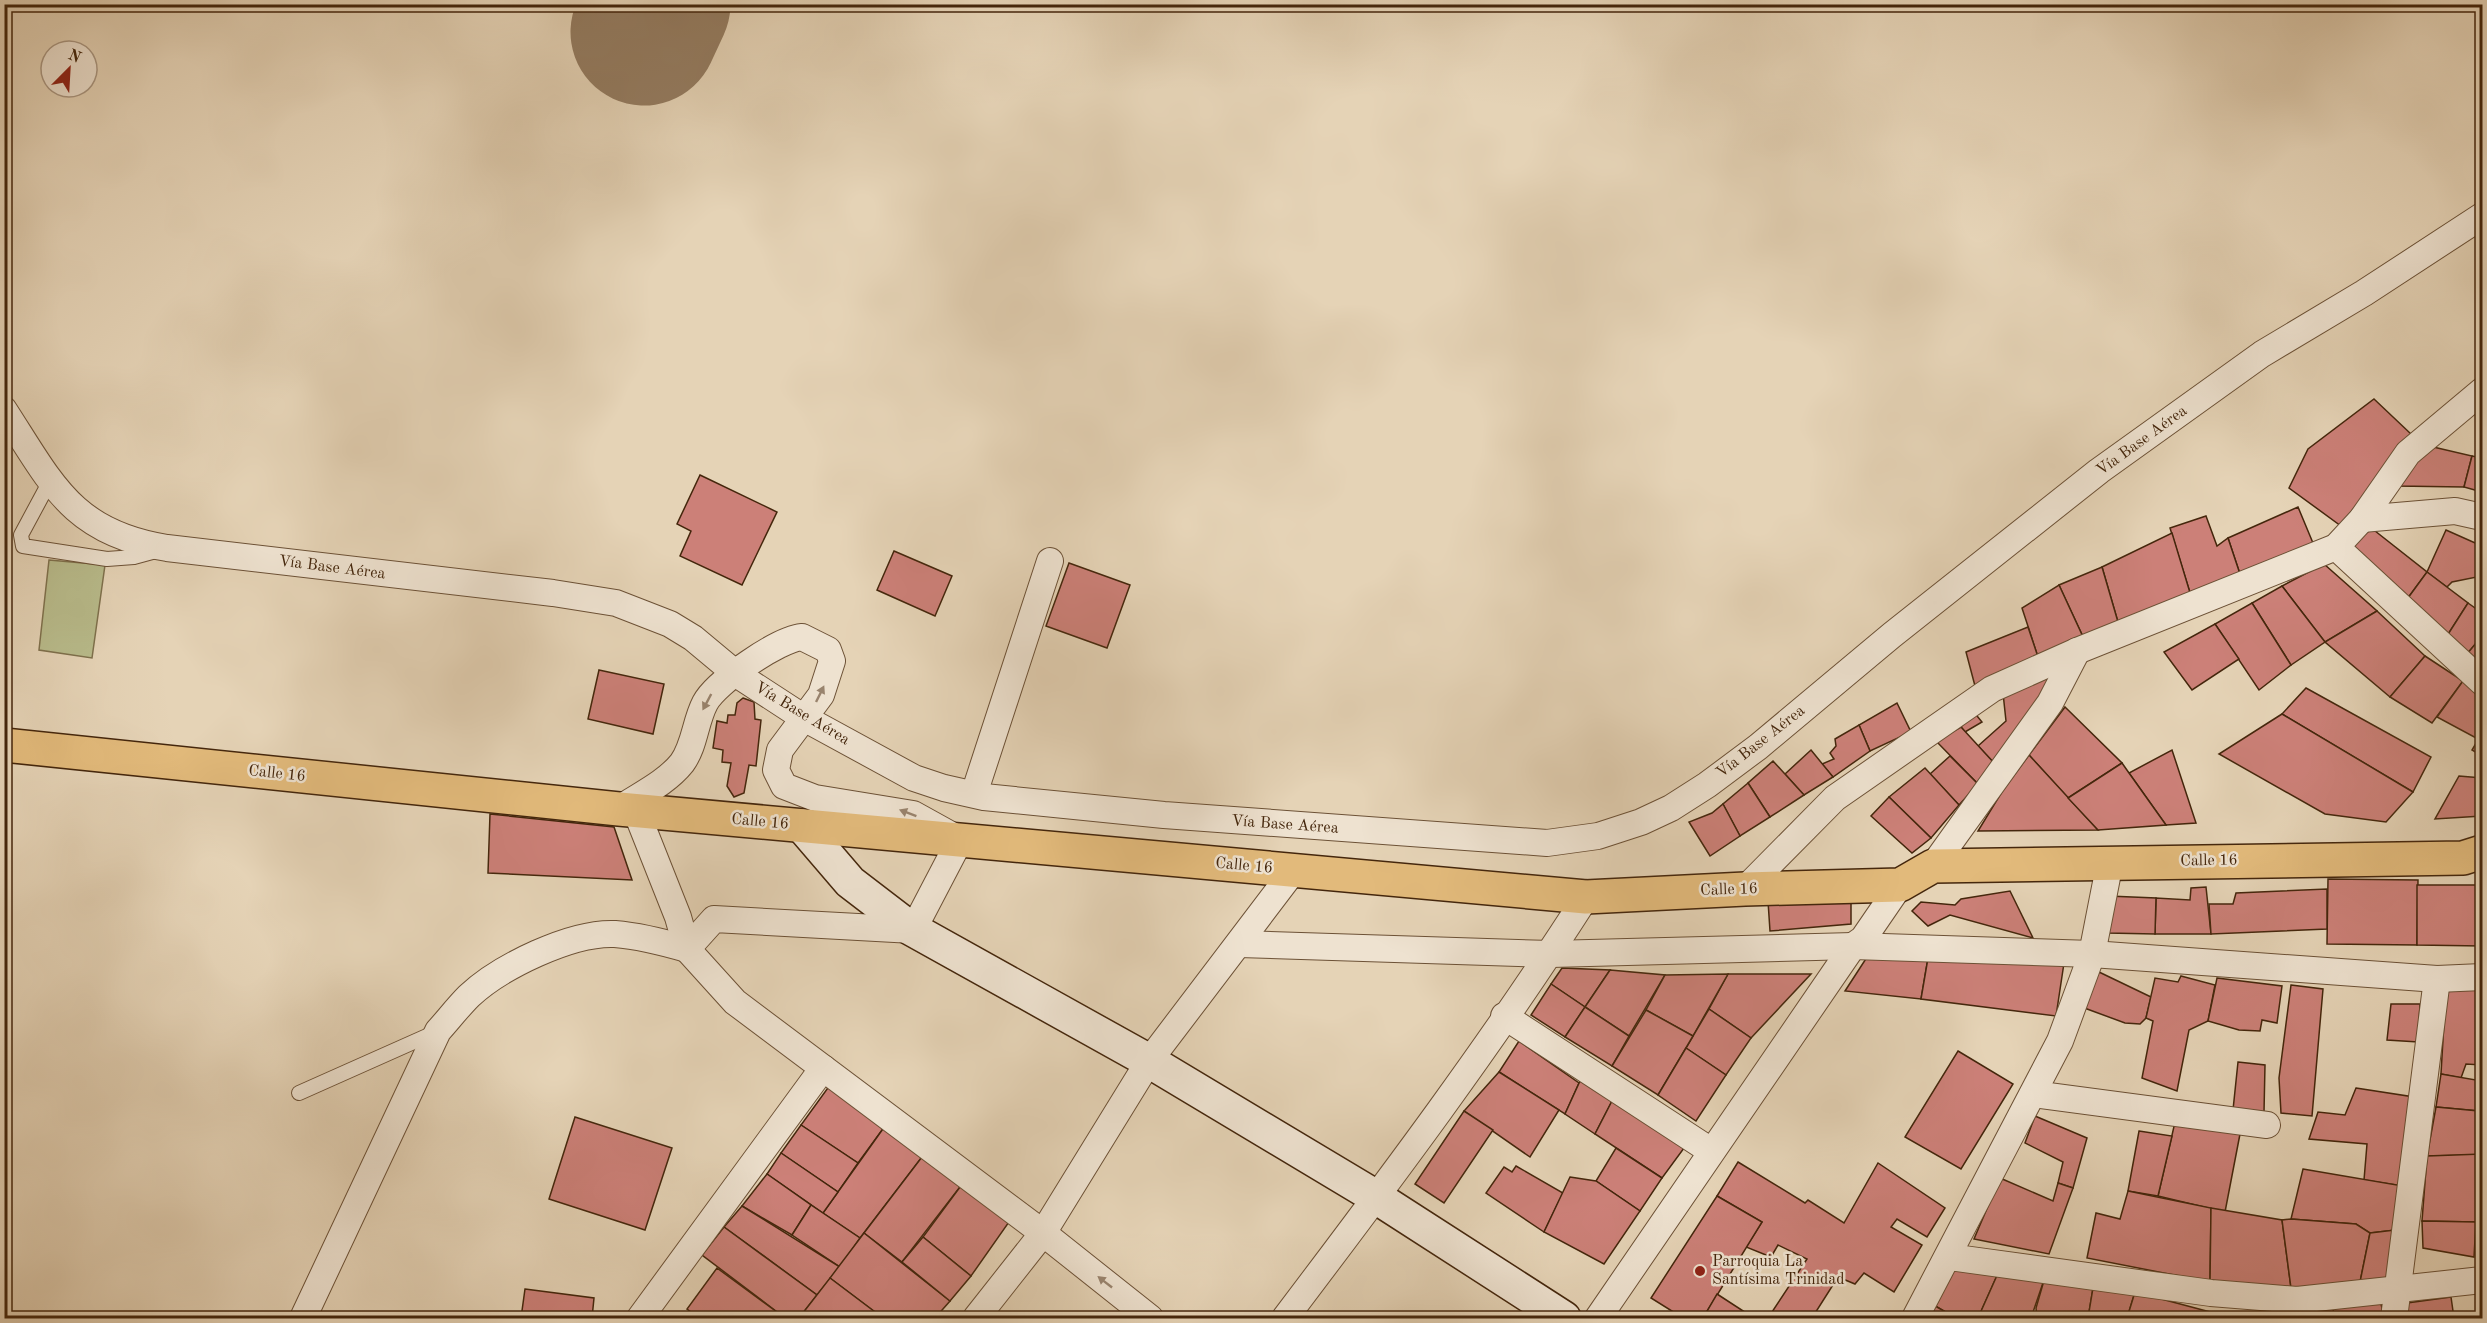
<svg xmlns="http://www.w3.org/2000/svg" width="2487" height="1323" font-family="'Old Standard TT',serif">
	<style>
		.green { fill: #b8bb8b; stroke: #7e704c; stroke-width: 1.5 }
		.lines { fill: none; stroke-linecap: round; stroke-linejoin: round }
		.runway { stroke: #947c61; stroke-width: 147 }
		.building { fill: #cc8078; stroke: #44260c; stroke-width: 1.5 }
		.lane-casing { stroke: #6c5136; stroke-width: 16 }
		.street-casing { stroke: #6c5136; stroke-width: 28 }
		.secondary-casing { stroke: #44260c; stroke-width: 36 }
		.primary-casing { stroke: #44260c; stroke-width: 36 }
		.lane { stroke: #eee2d0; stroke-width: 14 }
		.street { stroke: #eee2d0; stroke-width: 26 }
		.secondary { stroke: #eee2d0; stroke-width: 33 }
		.primary { stroke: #e2ba7b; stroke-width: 33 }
		.oneway { fill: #99846e }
		.poi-dot { fill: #8f2418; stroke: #eee2d0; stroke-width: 2 }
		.labels { text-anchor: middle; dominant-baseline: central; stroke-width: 5; stroke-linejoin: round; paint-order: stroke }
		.street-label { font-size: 16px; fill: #44260c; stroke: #eee2d0 }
		.poi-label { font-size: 16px; fill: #44260c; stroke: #eee2d0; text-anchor: start }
	</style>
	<rect width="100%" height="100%" fill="#e5d3b6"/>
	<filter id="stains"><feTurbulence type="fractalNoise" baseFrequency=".00333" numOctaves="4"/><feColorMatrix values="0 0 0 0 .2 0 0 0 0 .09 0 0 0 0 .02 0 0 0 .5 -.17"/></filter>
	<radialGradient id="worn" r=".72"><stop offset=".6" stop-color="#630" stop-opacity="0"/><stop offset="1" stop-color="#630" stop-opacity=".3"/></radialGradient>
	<polygon class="green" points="49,560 105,565 92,658 39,650"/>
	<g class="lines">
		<polyline class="runway" points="644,32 657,4"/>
	</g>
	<g class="building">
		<polygon points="2374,399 2411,434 2341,526 2289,488 2308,449"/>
		<polygon points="2429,446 2472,456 2464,487 2397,486"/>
		<polygon points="2472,456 2482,458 2482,492 2464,487"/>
		<polygon points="700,475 777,512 742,585 680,556 691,531 677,524"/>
		<polygon points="2298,507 2313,543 2240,574 2228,538"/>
		<polygon points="2206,516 2217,546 2228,538 2240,574 2191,596 2170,528"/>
		<polygon points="2370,527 2427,572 2405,602 2350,546"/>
		<polygon points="2446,530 2482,546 2482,576 2452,582 2447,587 2427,572"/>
		<polygon points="2172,533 2191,596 2118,622 2102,567"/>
		<polygon points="894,551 952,576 935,616 877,590"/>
		<polygon points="1069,563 1130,585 1107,648 1046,626"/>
		<polygon points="2324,564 2377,611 2325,642 2282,586"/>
		<polygon points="2102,567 2118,622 2084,639 2059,585"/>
		<polygon points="2427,572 2468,603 2445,639 2405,602"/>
		<polygon points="2059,585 2084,639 2039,660 2022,608"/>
		<polygon points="2282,586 2325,642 2291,665 2252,603"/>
		<polygon points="2252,603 2291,665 2259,690 2215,624"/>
		<polygon points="2468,603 2482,613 2482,636 2467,654 2445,639"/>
		<polygon points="2377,611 2425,656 2390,697 2325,642"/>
		<polygon points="2215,624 2239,659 2192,690 2164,652"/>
		<polygon points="2028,627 2039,660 1975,686 1966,652"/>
		<polygon points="2482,636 2482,671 2467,654"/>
		<polygon points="2425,656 2463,681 2432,723 2390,697"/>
		<polygon points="599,670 664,684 653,734 588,719"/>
		<polygon points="2055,670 2045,699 1995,764 1978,746 2006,721 2003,693"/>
		<polygon points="2463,681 2482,698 2482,733 2478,739 2437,717"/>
		<polygon points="2306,688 2431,757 2413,792 2282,714"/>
		<polygon points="743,698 754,702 755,719 761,720 756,766 749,765 744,793 734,797 727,786 731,763 722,762 723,750 713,748 717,721 727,723 728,715 735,715 737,703"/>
		<polygon points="1897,703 1911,732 1870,751 1859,725"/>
		<polygon points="2065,707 2122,763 2068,798 2029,755"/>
		<polygon points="1973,711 1982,722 1965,732 1961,727"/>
		<polygon points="2282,714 2413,792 2386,822 2325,814 2219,754"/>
		<polygon points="1859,725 1870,751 1833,777 1822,764 1834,759 1830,753 1836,746 1835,739"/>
		<polygon points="1961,727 1995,764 1978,784 1936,741"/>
		<polygon points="2482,733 2482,756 2472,750"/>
		<polygon points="1811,750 1833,777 1804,795 1785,774"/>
		<polygon points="2172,750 2196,823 2166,825 2129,773"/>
		<polygon points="2029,755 2098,830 1978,831 2003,790"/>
		<polygon points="1950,756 1978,784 1959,805 1930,774"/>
		<polygon points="1773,761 1804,795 1770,817 1748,783"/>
		<polygon points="2122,763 2129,773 2166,825 2098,830 2068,798"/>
		<polygon points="1925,768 1959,805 1931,838 1889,797"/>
		<polygon points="2459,776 2482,778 2482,816 2435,819"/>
		<polygon points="1748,783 1770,817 1740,836 1723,804"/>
		<polygon points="1889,797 1931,838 1912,853 1871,816"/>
		<polygon points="1723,804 1740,836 1710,856 1689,822 1712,813"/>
		<polygon points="490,814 614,827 632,880 488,873"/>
		<polygon points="2328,879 2418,880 2417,945 2327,944"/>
		<polygon points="2417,885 2482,885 2482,946 2417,945"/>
		<polygon points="2206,887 2211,934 2155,934 2156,898 2190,900 2191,888"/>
		<polygon points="2327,889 2327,929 2211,934 2209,904 2233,904 2236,893"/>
		<polygon points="2010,891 2033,938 1950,915 1928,926 1912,911 1921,902 1955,905 1961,899"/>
		<polygon points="2108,896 2156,898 2155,934 2107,933"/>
		<polygon points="1768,901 1851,902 1851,924 1770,931"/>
		<polygon points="1869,954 1928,958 1921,999 1845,991"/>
		<polygon points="1928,958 2064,963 2056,1016 1921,999"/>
		<polygon points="1562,968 1610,970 1585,1007 1551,984"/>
		<polygon points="1610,970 1665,975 1629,1036 1585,1007"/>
		<polygon points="2099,972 2151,997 2146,1018 2140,1024 2125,1023 2079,1006"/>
		<polygon points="1728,974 1811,974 1751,1038 1709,1009"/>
		<polygon points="1728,974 1693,1036 1646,1010 1665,975"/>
		<polygon points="2181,976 2215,985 2208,1021 2189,1030 2177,1091 2142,1078 2153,1021 2146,1018 2155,978 2178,982"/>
		<polygon points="2217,978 2282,986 2277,1023 2262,1020 2260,1031 2239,1030 2208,1021"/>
		<polygon points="1551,984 1585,1007 1565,1037 1531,1015"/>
		<polygon points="2291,985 2323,989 2312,1116 2281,1113 2279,1078"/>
		<polygon points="2446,987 2482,987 2482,1065 2466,1064 2461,1078 2441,1074"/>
		<polygon points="2391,1004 2420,1004 2418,1042 2387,1040"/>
		<polygon points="1585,1007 1629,1036 1612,1066 1565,1037"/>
		<polygon points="1709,1009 1751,1038 1726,1075 1686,1048"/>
		<polygon points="1646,1010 1693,1036 1658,1095 1612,1066"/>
		<polygon points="1519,1041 1579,1083 1565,1114 1499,1072"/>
		<polygon points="1686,1048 1726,1075 1696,1121 1658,1095"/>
		<polygon points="1958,1051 2013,1084 1961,1169 1905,1137"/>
		<polygon points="2238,1062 2265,1065 2264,1112 2233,1110"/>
		<polygon points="1499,1072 1559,1110 1530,1157 1464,1111"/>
		<polygon points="2441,1074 2482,1081 2479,1111 2436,1107"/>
		<polygon points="1580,1081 1613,1099 1595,1134 1565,1114"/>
		<polygon points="830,1085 885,1126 858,1163 801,1125"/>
		<polygon points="2356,1088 2414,1097 2403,1186 2364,1180 2367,1144 2309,1139 2318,1112 2345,1115"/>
		<polygon points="1613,1099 1687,1144 1662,1178 1595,1134"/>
		<polygon points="2436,1107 2479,1111 2478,1155 2427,1156"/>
		<polygon points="1464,1111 1493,1130 1444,1203 1415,1184"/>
		<polygon points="2035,1116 2087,1138 2073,1188 2058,1183 2063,1162 2025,1143"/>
		<polygon points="575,1117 672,1148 645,1230 549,1199"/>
		<polygon points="2175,1122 2240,1134 2225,1212 2158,1196"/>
		<polygon points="801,1125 858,1163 838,1192 781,1153"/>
		<polygon points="885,1126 925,1153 860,1238 823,1213"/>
		<polygon points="2139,1131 2172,1136 2158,1196 2128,1191"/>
		<polygon points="1616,1148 1662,1178 1640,1211 1596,1181"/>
		<polygon points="781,1153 838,1192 823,1213 767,1174"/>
		<polygon points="925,1153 963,1183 902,1262 864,1233"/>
		<polygon points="2482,1154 2482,1219 2476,1222 2422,1221 2427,1156"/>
		<polygon points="1738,1162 1805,1203 1808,1200 1844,1223 1878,1163 1945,1208 1927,1237 1897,1219 1891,1227 1922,1245 1894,1292 1864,1273 1855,1284 1838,1277 1812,1318 1768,1318 1807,1259 1778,1245 1771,1257 1746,1247 1762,1222 1717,1196"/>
		<polygon points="1516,1166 1563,1193 1544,1232 1486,1193 1504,1167 1512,1172"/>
		<polygon points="2303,1169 2403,1186 2395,1230 2370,1233 2356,1224 2291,1219"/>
		<polygon points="767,1174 811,1205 792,1235 742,1206"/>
		<polygon points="1570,1177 1596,1181 1640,1211 1604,1264 1544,1232"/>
		<polygon points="2000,1178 2053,1201 2058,1183 2073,1188 2049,1254 1974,1239"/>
		<polygon points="963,1183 1009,1222 971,1276 923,1237"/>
		<polygon points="2128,1191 2211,1208 2210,1282 2087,1258 2096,1213 2120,1219"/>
		<polygon points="1717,1196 1762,1222 1703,1318 1683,1318 1651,1298"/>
		<polygon points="811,1205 860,1238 840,1267 792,1235"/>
		<polygon points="742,1206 840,1267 817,1295 724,1227"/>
		<polygon points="2211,1208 2282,1220 2291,1288 2210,1282"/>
		<polygon points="2291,1219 2356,1224 2370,1233 2360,1282 2291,1288 2282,1220"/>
		<polygon points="2422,1221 2476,1222 2474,1257 2423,1248"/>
		<polygon points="724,1227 817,1295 799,1318 785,1318 702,1255"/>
		<polygon points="2395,1230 2391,1282 2360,1282 2370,1233"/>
		<polygon points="864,1233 950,1301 935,1318 883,1318 830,1278"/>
		<polygon points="923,1237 971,1276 950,1301 902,1262"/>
		<polygon points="1951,1266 1999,1271 1978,1318 1956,1318 1930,1303"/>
		<polygon points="717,1268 785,1318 699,1318 687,1309"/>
		<polygon points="1999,1271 2045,1277 2031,1318 1978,1318"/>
		<polygon points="2045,1277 2093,1288 2088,1318 2037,1318 2036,1308"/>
		<polygon points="830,1278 883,1318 799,1318"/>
		<polygon points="2093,1288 2135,1292 2127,1318 2088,1318"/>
		<polygon points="525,1289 594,1298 592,1318 521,1318"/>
		<polygon points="2135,1292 2214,1313 2211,1318 2127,1318"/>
		<polygon points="1717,1294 1754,1318 1703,1318"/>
		<polygon points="2451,1297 2454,1318 2406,1318 2407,1303"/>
		<polygon points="2380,1300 2382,1308 2387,1309 2386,1318 2334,1318 2333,1308"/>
		<polygon points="2482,1302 2482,1318 2480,1318 2477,1303"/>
		<polygon points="1930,1303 1956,1318 1923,1318"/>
		<polygon points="2284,1306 2292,1308 2291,1318 2272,1318 2274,1314 2281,1318"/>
		<polygon points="2292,1308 2333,1308 2334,1318 2291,1318"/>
		<polygon points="2251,1312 2270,1318 2211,1318 2214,1313 2250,1317"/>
	</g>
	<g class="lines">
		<g class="lane-casing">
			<g id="lane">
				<polyline points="50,481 21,535 23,546 107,559 134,557 156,551"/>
				<polyline points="299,1093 436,1032"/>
			</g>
		</g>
		<g class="street-casing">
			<g id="street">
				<path d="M4,410C52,484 72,533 167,548L553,593L616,603L670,624L693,638L735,673L804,718L914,778L944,788L984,797L1164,815L1547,843L1598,836L1641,822L1671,808L1707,785L1758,747L1892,635L2099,471L2262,354L2364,293L2482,216"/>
				<polyline points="2362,519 2455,511 2482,517"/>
				<polyline points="2336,547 2482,682"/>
				<polyline points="974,794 1050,561"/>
				<polyline points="636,811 678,917 687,949 735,1002 1043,1233 1150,1318"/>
				<polyline points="1933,866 2050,703 2077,651"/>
				<polyline points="1745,889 1835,798 1992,689 2077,651 2336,547 2362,519 2408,453 2482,391"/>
				<polyline points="1239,944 1551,954 1853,946 2092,954 2437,979 2482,977"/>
				<polyline points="1504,1016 1711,1151"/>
				<polyline points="2033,1094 2267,1125"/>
				<polyline points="1949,1257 2211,1293 2297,1300 2482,1280"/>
				<path d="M303,1318L438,1031C448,1020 458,1007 469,996C500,967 571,932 615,934C639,936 663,942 687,949L714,919L913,930L960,840L913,814L815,798L784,786L776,770L780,750L821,695L832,661L828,650L802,637C779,639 716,682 705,703C695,722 695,745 682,763C666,783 640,795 619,809"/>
				<polyline points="640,1318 823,1068"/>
				<polyline points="976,1318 1043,1233 1149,1061 1294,870"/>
				<path d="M1285,1318C1388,1182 1494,1041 1586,897"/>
				<polyline points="1598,1318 1853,946 1863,939 1900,885"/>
				<polyline points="1915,1318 2060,1041 2092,954 2110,862"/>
				<polyline points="2394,1318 2437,979"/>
			</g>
		</g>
		<g class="secondary-casing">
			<polyline id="secondary" points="802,826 850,882 910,928 1149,1061 1376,1197 1564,1318"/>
		</g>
		<g class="primary-casing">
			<polyline id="primary" points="4,745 619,809 1586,897 1745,889 1900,885 1933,866 2463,858 2482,852"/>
		</g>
		<use href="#lane" class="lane"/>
		<use href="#street" class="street"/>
		<use href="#secondary" class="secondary"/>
		<use href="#primary" class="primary"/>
	</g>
	<defs><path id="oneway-solid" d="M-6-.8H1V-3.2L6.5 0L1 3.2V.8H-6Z" transform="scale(1.5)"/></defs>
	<g class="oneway">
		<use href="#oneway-solid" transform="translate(820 694) rotate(-64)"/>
		<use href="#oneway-solid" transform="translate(707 702) rotate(118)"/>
		<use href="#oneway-solid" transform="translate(908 813) rotate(-159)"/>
		<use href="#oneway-solid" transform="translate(1105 1282) rotate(-142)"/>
	</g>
	<circle class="poi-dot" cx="1700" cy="1271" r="6"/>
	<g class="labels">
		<g class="street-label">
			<text transform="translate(2142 441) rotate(-36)">Vía Base Aérea</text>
			<text transform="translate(332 568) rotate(7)">Vía Base Aérea</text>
			<text transform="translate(802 714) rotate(31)">Vía Base Aérea</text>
			<text transform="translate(1761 742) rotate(-38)">Vía Base Aérea</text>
			<text transform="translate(277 774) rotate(6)">Calle 16</text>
			<text transform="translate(760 822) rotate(5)">Calle 16</text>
			<text transform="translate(1285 825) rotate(4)">Vía Base Aérea</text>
			<text transform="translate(2209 861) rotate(-1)">Calle 16</text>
			<text transform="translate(1244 866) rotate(5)">Calle 16</text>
			<text transform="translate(1729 890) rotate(-2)">Calle 16</text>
		</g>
		<g class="poi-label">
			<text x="1712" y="1262">Parroquia La<tspan x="1712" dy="18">Santísima Trinidad</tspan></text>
		</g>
	</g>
	<rect width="2487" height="1323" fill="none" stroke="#e5d3b6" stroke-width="24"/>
	<rect x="6" y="6" width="2475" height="1311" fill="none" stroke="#44260c" stroke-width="3"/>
	<rect x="12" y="12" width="2463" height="1299" fill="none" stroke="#44260c" stroke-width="1.5"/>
	<g transform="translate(69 69) rotate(24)"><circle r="28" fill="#eee2d0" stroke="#aa9782" stroke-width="1.5"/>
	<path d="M0-4.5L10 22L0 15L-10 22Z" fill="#8f2418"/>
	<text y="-9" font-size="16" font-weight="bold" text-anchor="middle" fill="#44260c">N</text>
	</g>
	<rect width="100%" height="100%" filter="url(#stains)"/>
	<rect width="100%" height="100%" fill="url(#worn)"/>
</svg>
